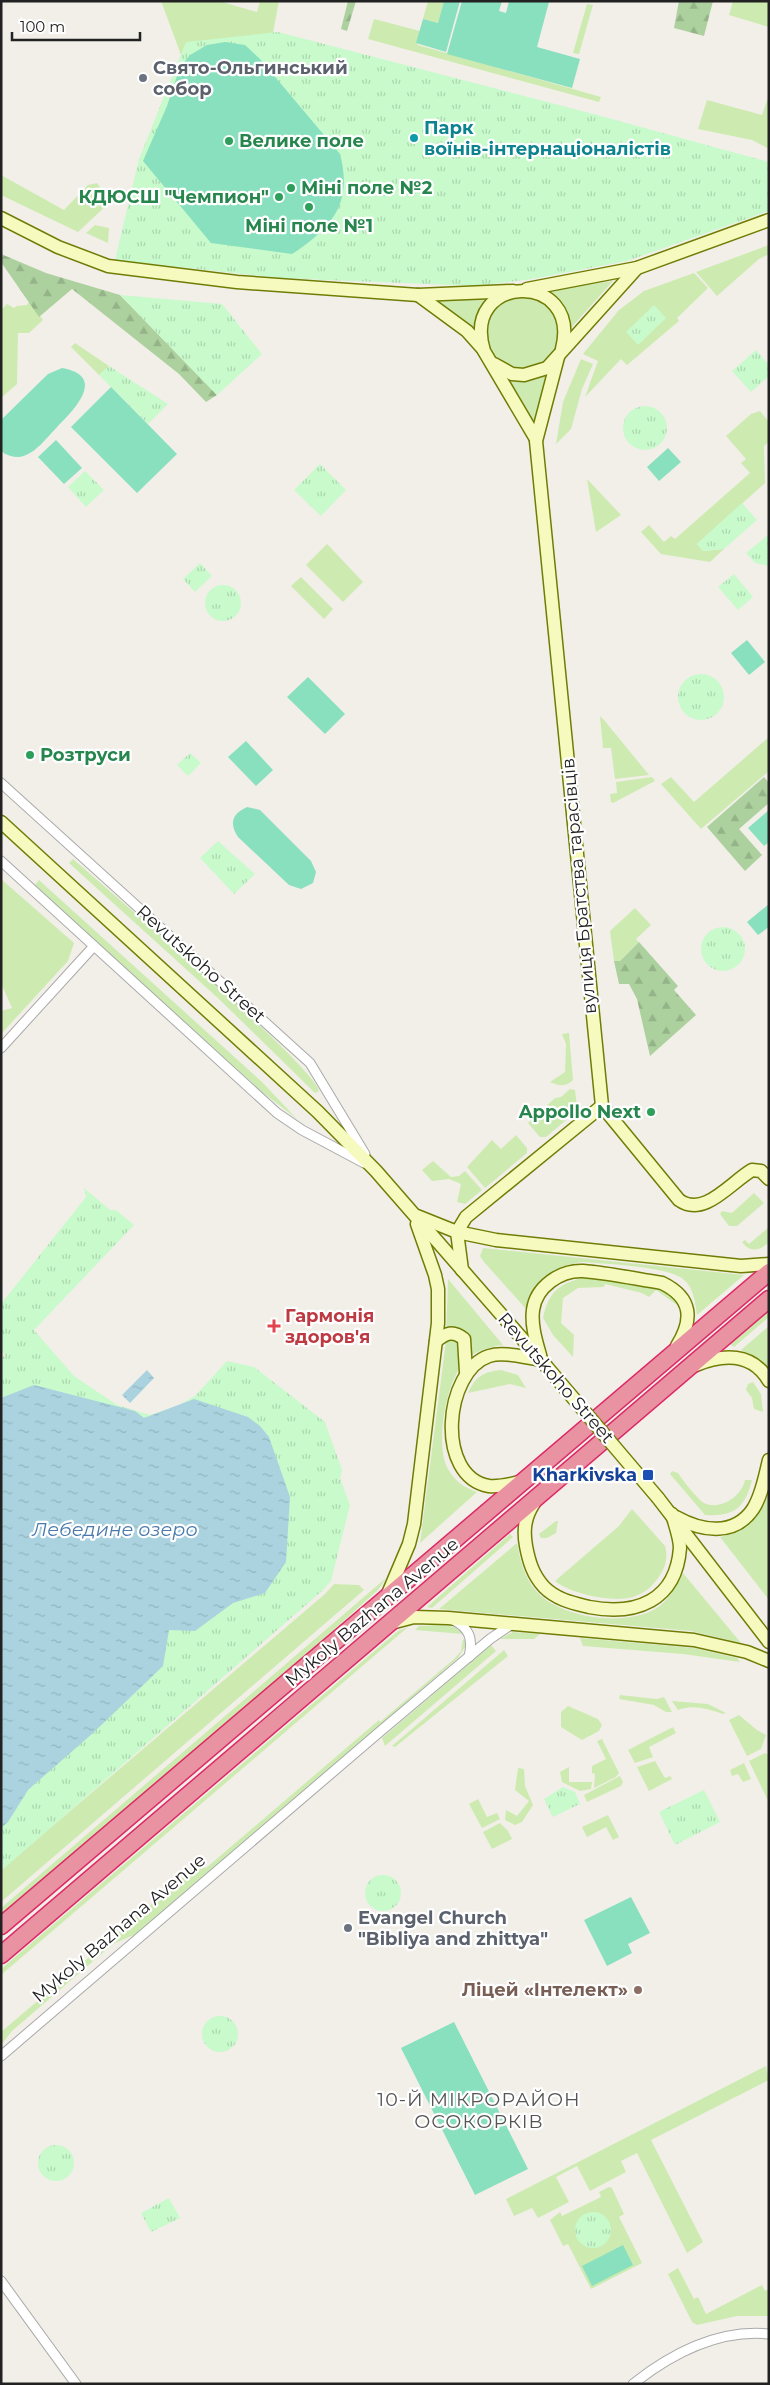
<svg xmlns="http://www.w3.org/2000/svg" width="770" height="2385" font-family="Montserrat,sans-serif">
	<style>
		.grass { fill: #cdebb0 }
		.forest { fill: url(#forest-firs) }
		.park { fill: url(#park-tufts) }
		.pitch { fill: #88e0be }
		.water { fill: url(#water-ripples) }
		.lines { fill: none; stroke-linecap: round; stroke-linejoin: round }
		.street-casing { stroke: #a9a9a9; stroke-width: 11 }
		.secondary-casing { stroke: #707d05; stroke-width: 15 }
		.highway-casing { stroke: #dc2a67; stroke-width: 19 }
		.street { stroke: #fff; stroke-width: 9 }
		.secondary { stroke: #f7fabf; stroke-width: 12 }
		.highway { stroke: #e892a2; stroke-width: 16 }
		.secondary-bridge-casing { stroke: #707d05; stroke-width: 15; stroke-linecap: butt }
		.secondary-bridge { stroke: #f7fabf; stroke-width: 12 }
		.worship-dot { fill: #6b7280; stroke: #fff; stroke-width: 2 }
		.culture-dot { fill: #0f9aa8; stroke: #fff; stroke-width: 2 }
		.leisure-dot { fill: #2e9e5b; stroke: #fff; stroke-width: 2 }
		.health-dot { fill: #e0444e; stroke: #fff; stroke-width: 2 }
		.transit-dot { fill: #1a4fb4; stroke: #fff; stroke-width: 2 }
		.education-dot { fill: #8d6e63; stroke: #fff; stroke-width: 2 }
		.labels { text-anchor: middle; dominant-baseline: central; stroke-width: 4.5; stroke-linejoin: round; paint-order: stroke }
		.worship-label { font-size: 18px; font-weight: bold; fill: #5b616d; stroke: #fff; text-anchor: start }
		.culture-label { font-size: 18px; font-weight: bold; fill: #0d838f; stroke: #fff; text-anchor: start }
		.leisure-label { font-size: 18px; font-weight: bold; fill: #27864d; stroke: #fff; text-anchor: start }
		.street-label { font-size: 18px; fill: #222; stroke: #fff }
		.health-label { font-size: 18px; font-weight: bold; fill: #be3a42; stroke: #fff; text-anchor: start }
		.transit-label { font-size: 18px; font-weight: bold; fill: #164399; stroke: #fff; text-anchor: end }
		.education-label { font-size: 18px; font-weight: bold; fill: #785e54; stroke: #fff; text-anchor: end }
		.water-label { font-size: 19px; font-style: italic; fill: #4a7aab; stroke: #fff }
		.neighbourhood-label { font-size: 19px; letter-spacing: 1px; fill: #555; stroke: #fff }
	</style>
	<defs>
		<pattern id="forest-firs" width="22" height="20" patternUnits="userSpaceOnUse" patternTransform="scale(1.25)"><rect width="22" height="20" fill="#add19e"/><path d="M5 1l3.5 6h-7zM16 11l3.5 6h-7z" fill="#95b388"/></pattern>
		<pattern id="park-tufts" width="24" height="20" patternUnits="userSpaceOnUse" patternTransform="scale(1.25)"><rect width="24" height="20" fill="#c8facc"/><path d="M3 7l-1-3M5 7V3M7 7l1-3M15 17l-1-3M17 17v-4M19 17l1-3" fill="none" stroke="#acd6af"/></pattern>
		<pattern id="water-ripples" width="26" height="14" patternUnits="userSpaceOnUse" patternTransform="scale(1.25)"><rect width="26" height="14" fill="#aad3df"/><path d="M2 4q2-2 4 0t4 0M15 11q2-2 4 0t4 0" fill="none" stroke="#92b5bf"/></pattern>
	</defs>
	<rect width="100%" height="100%" fill="#f2efe9"/>
	<g class="grass">
		<polygon points="161,1 219,1 257,12 260,1 279,1 273,33 181,55"/>
		<polygon points="428,1 444,1 438,23 423,19"/>
		<polygon points="733,1 769,1 769,27 729,15"/>
		<polygon points="587,4 593,5 579,54 573,53"/>
		<polygon points="374,19 420,31 417,43 418,45 601,97 599,102 368,39"/>
		<polygon points="769,95 769,149 752,140 698,129 707,100 762,115"/>
		<polygon points="1,175 64,210 88,185 97,183 110,202 78,232 1,195"/>
		<polygon points="95,225 109,228 108,243 86,233"/>
		<polygon points="769,245 769,254 759,259 717,296 696,272"/>
		<polygon points="694,273 708,288 677,318 679,321 627,365 621,359 585,397 598,361 583,354 619,310 644,291"/>
		<path d="M613,281L570,329C566,310 561,300 544,291Z"/>
		<circle cx="523" cy="333" r="36"/>
		<polygon points="490,298 479,310 475,330 434,299"/>
		<polygon points="29,302 43,320 29,333 18,333 17,384 1,398 1,310 7,304 14,308 17,306 27,305"/>
		<polygon points="75,343 109,366 99,375 71,347"/>
		<polygon points="581,359 593,364 582,389 571,429 556,444 563,402"/>
		<path d="M547,374L535,426L506,376C521,380 532,380 547,374Z"/>
		<polygon points="760,411 769,422 769,442 764,446 765,483 697,544 703,551 724,549 710,562 661,554 641,532 649,525 664,542 671,536 675,539 750,473 741,463 746,459 726,436 751,414"/>
		<polygon points="587,479 621,515 596,532"/>
		<polygon points="327,544 363,582 343,602 306,565"/>
		<polygon points="301,577 333,609 324,619 291,586"/>
		<polygon points="600,716 604,720 649,775 615,779 611,748 603,748"/>
		<polygon points="769,737 769,771 701,829 661,784 671,777 694,802"/>
		<polygon points="652,777 655,781 613,803 611,802 610,794 617,793 616,782"/>
		<path d="M73,859C106,888 315,1067 319,1091L315,1093L220,1000L69,863Z"/>
		<polygon points="1,879 74,943 68,961 1,1034 1,1011 12,1008 1,983"/>
		<polygon points="39,880 262,1082 297,1119 261,1091 34,886"/>
		<polygon points="635,908 651,925 636,939 639,942 620,961 614,961 610,931"/>
		<path d="M569,1033L573,1080C567,1087 558,1086 550,1082L565,1072L566,1044L562,1034Z"/>
		<polygon points="570,1089 575,1090 577,1107 572,1115 546,1137 540,1137 528,1123 555,1098 561,1097"/>
		<polygon points="516,1135 527,1148 527,1153 485,1188 467,1167 492,1140 501,1149"/>
		<polygon points="433,1161 451,1177 459,1176 465,1171 482,1190 465,1204 457,1202 461,1184 449,1179 432,1181 422,1170"/>
		<polygon points="754,1193 764,1203 737,1226 729,1226 720,1214 722,1211 732,1213"/>
		<path d="M769,1227V1242C760,1251 750,1253 742,1242L745,1240L749,1244Z"/>
		<path d="M483,1248L744,1275L697,1315C695,1302 694,1288 683,1279C666,1266 605,1264 583,1262C554,1265 537,1283 526,1309L484,1262L480,1256Z"/>
		<path d="M591,1276C617,1280 669,1279 680,1307L656,1290L649,1297L642,1293L605,1284L604,1287L578,1288L563,1298L561,1323L574,1335L573,1357L553,1335L543,1318C549,1288 563,1282 591,1276Z"/>
		<path d="M448,1279L503,1345C490,1347 474,1351 465,1361C446,1381 436,1440 446,1465C452,1479 464,1488 477,1492L420,1543L446,1341Z"/>
		<polygon points="769,1311 769,1317 734,1347 730,1344"/>
		<polygon points="769,1326 769,1367 756,1357 741,1350"/>
		<path d="M501,1370L518,1375L526,1388L510,1384L468,1393C476,1376 483,1372 501,1370Z"/>
		<polygon points="753,1382 761,1394 763,1412 754,1409 752,1398 746,1390 748,1384"/>
		<path d="M672,1471L678,1473C684,1482 693,1493 701,1501C717,1513 742,1497 745,1480H752C745,1507 735,1517 705,1515L670,1474Z"/>
		<path d="M769,1491V1600L720,1537C746,1531 761,1517 769,1491Z"/>
		<path d="M632,1509L665,1546C668,1557 666,1566 660,1575C653,1586 645,1593 633,1597C613,1603 571,1594 555,1581L619,1526Z"/>
		<polygon points="556,1521 558,1521 556,1533 547,1538 541,1538 539,1534"/>
		<polygon points="510,1534 513,1537 432,1608 427,1607"/>
		<path d="M517,1543C520,1560 524,1578 537,1592C561,1618 625,1627 655,1609C669,1601 676,1586 683,1573L741,1643L691,1631L439,1609Z"/>
		<polygon points="386,1578 378,1590 308,1653 1,1915 1,1908"/>
		<polygon points="334,1584 359,1585 364,1590 1,1902 1,1870 325,1594"/>
		<polygon points="443,1625 455,1627 463,1634 415,1630 419,1626"/>
		<polygon points="408,1627 1,1975 1,1969 398,1631"/>
		<polygon points="513,1632 540,1634 534,1639 500,1639"/>
		<polygon points="580,1638 694,1648 737,1658 740,1662 683,1654 583,1646"/>
		<polygon points="463,1639 465,1640 465,1647 458,1658 136,1934 113,1944 12,2031 1,2045 1,2032 201,1862 206,1868 379,1720 380,1722 454,1659 461,1651"/>
		<polygon points="491,1645 496,1651 385,1746 382,1738"/>
		<polygon points="504,1650 508,1656 395,1747 392,1746"/>
		<polygon points="620,1695 657,1699 664,1697 672,1712 666,1712 654,1705 619,1699"/>
		<path d="M672,1701L708,1704L726,1713L723,1714C708,1709 693,1704 678,1710Z"/>
		<polygon points="568,1706 598,1719 602,1725 599,1731 582,1740 561,1727 561,1712"/>
		<polygon points="739,1715 757,1730 766,1735 761,1749 747,1756 729,1720"/>
		<polygon points="673,1727 676,1733 649,1747 653,1757 635,1763 628,1750"/>
		<polygon points="602,1739 619,1773 616,1777 594,1788 595,1774 592,1773 592,1766 606,1759 597,1741"/>
		<polygon points="765,1753 769,1755 769,1803 749,1761"/>
		<polygon points="655,1761 665,1778 670,1776 672,1779 649,1791 637,1767"/>
		<polygon points="744,1763 751,1779 743,1782 738,1774 732,1776 730,1770"/>
		<polygon points="569,1767 569,1782 592,1782 591,1789 580,1791 562,1782 560,1772"/>
		<polygon points="518,1768 524,1769 525,1786 533,1805 522,1822 515,1825 505,1820 506,1810 517,1816 529,1801 515,1790"/>
		<polygon points="620,1776 623,1782 621,1786 587,1802 584,1795"/>
		<polygon points="478,1799 487,1817 497,1813 500,1819 482,1828 469,1804"/>
		<polygon points="608,1815 619,1837 613,1840 606,1827 587,1837 582,1827"/>
		<polygon points="500,1823 508,1831 512,1839 492,1849 483,1832"/>
		<polygon points="766,2066 769,2080 651,2140 703,2242 687,2253 637,2153 621,2161 626,2172 590,2191 577,2166 556,2177 569,2202 538,2218 532,2208 514,2216 506,2199"/>
		<polygon points="609,2187 612,2188 624,2214 619,2217 642,2263 591,2289 568,2244 563,2246 550,2220 560,2212 562,2216 601,2197 599,2192"/>
		<polygon points="678,2268 694,2299 698,2297 706,2314 762,2285 765,2291 769,2289 769,2316 737,2316 697,2325 692,2322 668,2274"/>
	</g>
	<g class="forest">
		<polygon points="348,1 356,1 347,31 341,29"/>
		<polygon points="679,1 713,1 704,36 674,28"/>
		<polygon points="1,254 46,273 120,295 217,395 206,402 179,374 72,289 39,317 1,262"/>
		<polygon points="764,777 769,783 769,803 739,829 762,855 745,871 707,827"/>
		<polygon points="639,942 678,986 674,990 696,1015 650,1056 637,999 629,984 619,984 614,961 620,961"/>
	</g>
	<g class="park">
		<polygon points="278,32 601,116 769,162 769,211 627,261 532,279 475,286 279,278 115,260 139,159 186,42"/>
		<polygon points="120,295 222,304 262,354 217,395"/>
		<polygon points="654,305 666,318 638,345 626,332"/>
		<polygon points="756,350 769,365 769,376 751,392 732,371"/>
		<polygon points="109,366 168,404 148,424 99,375"/>
		<circle cx="645" cy="428" r="22"/>
		<polygon points="320,464 346,490 321,516 294,490"/>
		<polygon points="85,471 104,490 86,507 68,487"/>
		<polygon points="742,503 757,520 724,549 703,551 697,544"/>
		<polygon points="769,534 769,566 755,563 746,553"/>
		<polygon points="200,563 212,576 195,592 183,579"/>
		<polygon points="734,574 753,597 738,610 718,587"/>
		<circle cx="223" cy="603" r="18"/>
		<circle cx="701" cy="697" r="23"/>
		<polygon points="190,753 201,763 188,776 177,765"/>
		<polygon points="218,841 255,874 234,894 200,858"/>
		<circle cx="723" cy="949" r="22"/>
		<polygon points="84,1188 110,1210 116,1210 134,1225 34,1330 74,1376 117,1405 150,1415 177,1406 195,1396 227,1361 254,1367 325,1422 342,1470 340,1478 350,1505 331,1581 322,1591 1,1871 1,1358 5,1355 1,1350 1,1304 86,1197"/>
		<polygon points="563,1787 575,1792 580,1804 553,1817 544,1799"/>
		<polygon points="704,1790 720,1822 675,1845 659,1812"/>
		<circle cx="383" cy="1893" r="18"/>
		<circle cx="220" cy="2034" r="18"/>
		<circle cx="56" cy="2163" r="18"/>
		<polygon points="169,2198 180,2218 151,2232 141,2213"/>
		<circle cx="593" cy="2230" r="18"/>
	</g>
	<g class="pitch">
		<polygon points="444,1 460,1 446,52 416,43 423,19 438,23"/>
		<polygon points="462,1 502,1 499,11 506,13 509,1 549,2 537,47 580,59 572,88 447,54"/>
		<path d="M225,42L245,45L260,59L340,154C353,203 332,228 292,254L211,243L143,161L167,106L180,67L190,55L207,45Z"/>
		<path d="M62,368C107,376 75,409 58,426C47,437 35,455 19,457C12,457 6,455 1,451V420L48,374Z"/>
		<polygon points="111,387 177,454 137,493 71,427"/>
		<polygon points="56,440 82,468 64,484 38,457"/>
		<polygon points="668,448 681,462 659,481 647,467"/>
		<polygon points="747,640 765,662 749,675 731,653"/>
		<polygon points="308,677 345,714 325,734 287,697"/>
		<polygon points="246,741 273,770 256,786 228,757"/>
		<path d="M247,807L260,810L311,861L316,872L313,883L301,889L289,885L238,837C229,823 232,814 247,807Z"/>
		<polygon points="769,810 769,842 764,846 748,828"/>
		<polygon points="769,904 769,927 758,935 747,922"/>
		<polygon points="631,1897 650,1933 628,1944 632,1953 607,1966 584,1920"/>
		<polygon points="454,2022 528,2169 475,2195 401,2048"/>
		<polygon points="623,2245 633,2265 592,2286 582,2266"/>
	</g>
	<g class="water">
		<polygon points="147,1370 154,1378 130,1403 122,1395"/>
		<polygon points="34,1385 135,1411 144,1418 194,1399 248,1417 260,1426 269,1437 290,1497 286,1562 265,1593 233,1603 195,1631 169,1630 163,1666 93,1733 28,1790 8,1822 1,1828 1,1398"/>
	</g>
	<g class="lines">
		<g class="street-casing">
			<g id="street">
				<polyline points="1,783 310,1063 365,1154"/>
				<polyline points="1,861 277,1113 302,1130 364,1163"/>
				<polyline points="1,1048 94,946"/>
				<path d="M453,1620C470,1628 473,1639 469,1657"/>
				<polyline points="1,2056 383,1729 490,1639 512,1624"/>
				<polyline points="1,2281 76,2384"/>
				<path d="M633,2384C671,2354 719,2329 769,2334"/>
			</g>
		</g>
		<g class="secondary-casing">
			<g id="secondary">
				<polyline points="1,218 58,247 108,266 237,282 418,295 513,291"/>
				<polyline points="527,289 637,268 769,220"/>
				<polyline points="418,295 467,331 483,349"/>
				<path d="M558,357L536,441L602,1106L679,1200C704,1218 730,1183 752,1170L761,1171L769,1179"/>
				<polyline points="494,364 512,374 524,375 547,368 637,268"/>
				<path d="M536,439L484,351C460,273 582,270 562,349"/>
				<polyline points="1,822 318,1112 376,1171 546,1366"/>
				<polyline points="417,1216 457,1232 496,1240 741,1266 769,1264"/>
				<polyline points="462,1270 457,1232 466,1217 602,1106"/>
				<path d="M436,1341C446,1333 453,1330 464,1339L466,1372"/>
				<path d="M540,1355C536,1341 531,1325 533,1310C536,1287 560,1270 583,1271C609,1273 636,1279 662,1283C693,1298 693,1320 677,1346"/>
				<path d="M696,1365C723,1354 752,1352 769,1381"/>
				<path d="M523,1481C512,1484 500,1487 489,1486C435,1477 444,1371 489,1356C504,1351 526,1358 542,1360"/>
				<polyline points="658,1498 769,1642"/>
				<path d="M534,1503C525,1517 523,1529 526,1546C529,1562 533,1575 544,1587C557,1600 573,1603 589,1607C636,1616 676,1601 680,1548C680,1538 675,1525 672,1514"/>
				<path d="M676,1517C701,1531 734,1537 753,1509C762,1495 765,1476 769,1460"/>
				<polyline points="387,1596 409,1544 414,1524 438,1323 438,1289 435,1275 417,1224"/>
				<polyline points="391,1623 414,1617 448,1618 694,1640 747,1652 769,1661"/>
			</g>
		</g>
		<g class="highway-casing">
			<g id="highway">
				<polyline points="1,1926 769,1272"/>
				<polyline points="1,1955 769,1299"/>
			</g>
		</g>
		<use href="#street" class="street"/>
		<use href="#secondary" class="secondary"/>
		<use href="#highway" class="highway"/>
		<g class="secondary-bridge-casing">
			<polyline id="secondary-bridge" points="546,1366 658,1498"/>
		</g>
		<use href="#secondary-bridge" class="secondary-bridge"/>
	</g>
	<g class="worship-dot">
		<circle cx="143" cy="78" r="5"/>
		<circle cx="348" cy="1928" r="5"/>
	</g>
	<circle class="culture-dot" cx="414" cy="138" r="5"/>
	<g class="leisure-dot">
		<circle cx="229" cy="141" r="5"/>
		<circle cx="291" cy="188" r="5"/>
		<circle cx="279" cy="197" r="5"/>
		<circle cx="309" cy="207" r="5"/>
		<circle cx="30" cy="755" r="5"/>
		<circle cx="651" cy="1112" r="5"/>
	</g>
	<path class="health-dot" d="M271.5 1318.5h5v5h5v5h-5v5h-5v-5h-5v-5h5z"/>
	<rect class="transit-dot" x="642" y="1469" width="12" height="12" rx="2.5"/>
	<circle class="education-dot" cx="638" cy="1990" r="5"/>
	<g class="labels">
		<g class="worship-label">
			<text x="153" y="68">Свято-Ольгинський<tspan x="153" dy="21">собор</tspan></text>
			<text x="358" y="1918">Evangel Church<tspan x="358" dy="21">"Bibliya and zhittya"</tspan></text>
		</g>
		<g class="culture-label">
			<text x="424" y="128">Парк<tspan x="424" dy="21">воїнів-інтернаціоналістів</tspan></text>
		</g>
		<g class="leisure-label">
			<text x="239" y="141">Велике поле</text>
			<text x="301" y="188">Міні поле №2</text>
			<text x="269" y="197" text-anchor="end">КДЮСШ "Чемпион"</text>
			<text x="309" y="226" text-anchor="middle">Міні поле №1</text>
			<text x="40" y="755">Розтруси</text>
			<text x="641" y="1112" text-anchor="end">Appollo Next</text>
		</g>
		<g class="street-label">
			<text transform="translate(579 886) rotate(-95)">вулиця Братства тарасівців</text>
			<text transform="translate(201 964) rotate(42)">Revutskoho Street</text>
			<text transform="translate(556 1378) rotate(49)">Revutskoho Street</text>
			<text transform="translate(372 1612) rotate(-40)">Mykoly Bazhana Avenue</text>
			<text transform="translate(119 1928) rotate(-40)">Mykoly Bazhana Avenue</text>
		</g>
		<g class="health-label">
			<text x="285" y="1316">Гармонія<tspan x="285" dy="21">здоров'я</tspan></text>
		</g>
		<g class="transit-label">
			<text x="637" y="1475">Kharkivska</text>
		</g>
		<g class="education-label">
			<text x="628" y="1990">Ліцей «Інтелект»</text>
		</g>
		<g class="water-label">
			<text x="115" y="1529">Лебедине озеро</text>
		</g>
		<g class="neighbourhood-label">
			<text x="479" y="2099">10-Й МІКРОРАЙОН<tspan x="479" dy="22">ОСОКОРКІВ</tspan></text>
		</g>
	</g>
	<rect width="770" height="2385" fill="none" stroke="#222222" stroke-width="5"/>
	<path d="M12 32v8h128v-8" fill="none" stroke="#222222" stroke-width="2.5"/>
	<text x="20" y="32" font-size="15" fill="#222222" stroke="#ffffff" stroke-width="4" paint-order="stroke">100 m</text>
</svg>
